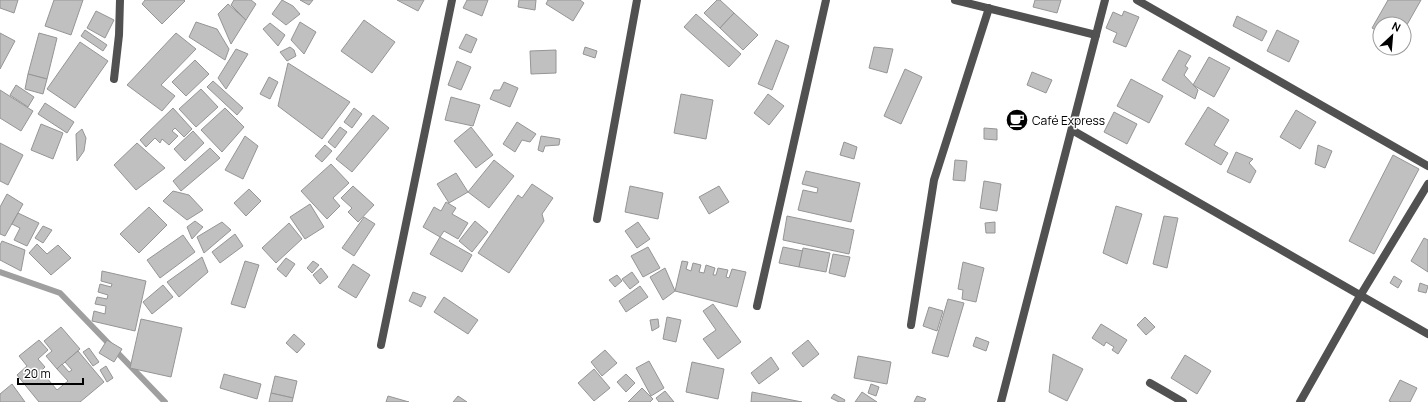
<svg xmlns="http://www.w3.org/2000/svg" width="1428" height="402" font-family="Manrope,sans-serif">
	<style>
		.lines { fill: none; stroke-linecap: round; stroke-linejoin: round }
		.stream { stroke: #9f9f9f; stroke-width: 6 }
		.building { fill: #c0c0c0; stroke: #959595 }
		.street { stroke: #515151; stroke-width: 8 }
		.labels { text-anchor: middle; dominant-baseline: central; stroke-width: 3; stroke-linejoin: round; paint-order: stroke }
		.poi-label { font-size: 12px; fill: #000; stroke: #fff; text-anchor: start }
	</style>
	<rect width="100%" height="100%" fill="#fff"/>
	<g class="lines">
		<polyline class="stream" points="0,272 60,293 165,402"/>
	</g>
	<g class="building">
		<polygon points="0,0 18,0 14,13 0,8"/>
		<polygon points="54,0 83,0 71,35 45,26"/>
		<polygon points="145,0 184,0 185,1 162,24 142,4"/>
		<polygon points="234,0 251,0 256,4 246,20 231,5"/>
		<polygon points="282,0 293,6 300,14 286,25 272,14"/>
		<polygon points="300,0 313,0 309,5"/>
		<polygon points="397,0 424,0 418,11"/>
		<polygon points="467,0 488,0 482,16 463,8"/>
		<polygon points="519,0 536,0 535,10 518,7"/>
		<polygon points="548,0 580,0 584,3 573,21 546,4"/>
		<polygon points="717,0 720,0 734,13 720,28 704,13"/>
		<polygon points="1035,0 1061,0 1057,13 1033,7"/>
		<polygon points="1388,0 1421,0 1404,30 1404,24 1380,24 1380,32 1372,28"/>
		<polygon points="228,4 246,20 231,44 218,14"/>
		<polygon points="96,11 114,20 105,38 87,28"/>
		<polygon points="1124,11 1139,17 1126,47 1113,42 1117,33 1106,28 1113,12 1122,16"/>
		<polygon points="734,13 758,35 743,50 720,28"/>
		<polygon points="696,14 741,54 729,67 684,27"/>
		<polygon points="1237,16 1267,31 1262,41 1233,26"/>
		<polygon points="364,20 395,42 372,73 341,51"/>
		<polygon points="196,22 217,29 229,49 225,60 189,37"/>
		<polygon points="300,22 316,32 304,54 291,40"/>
		<polygon points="270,23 285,35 278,46 263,29"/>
		<polygon points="85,30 107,45 103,51 81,36"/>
		<polygon points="1277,30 1299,41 1289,62 1267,51"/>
		<polygon points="0,33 15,41 0,69"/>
		<polygon points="39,33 57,38 47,79 28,74"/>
		<polygon points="176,33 196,49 161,85 175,96 162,111 127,85"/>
		<polygon points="466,34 477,39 471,53 459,48"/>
		<polygon points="776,40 789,46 772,90 758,84"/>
		<polygon points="80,42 108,61 75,108 47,89"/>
		<polygon points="290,47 294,50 296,56 287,61 280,52"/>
		<polygon points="585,47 597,51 595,58 583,54"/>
		<polygon points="874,47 893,49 887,73 869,68"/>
		<polygon points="236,49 248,54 226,89 218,78"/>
		<polygon points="556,50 556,73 531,74 530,51"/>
		<polygon points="1179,50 1191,56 1185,66 1188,68 1184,75 1198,90 1195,99 1162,80"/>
		<polygon points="1209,57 1230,68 1214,97 1193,85"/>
		<polygon points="195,60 209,74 186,96 172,82"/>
		<polygon points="457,61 471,67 461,90 448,85"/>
		<polygon points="288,63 350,102 322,139 278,106"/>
		<polygon points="905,69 922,77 901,124 884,116"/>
		<polygon points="1032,72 1052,80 1046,93 1027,85"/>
		<polygon points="28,74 47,79 43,94 25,89"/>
		<polygon points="269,77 278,82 270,99 260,94"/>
		<polygon points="1131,79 1163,96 1149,123 1117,106"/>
		<polygon points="213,81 243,108 237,115 207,87"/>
		<polygon points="504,82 518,88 510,107 490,99 494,90 500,90"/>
		<polygon points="16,85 34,97 28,107 10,95"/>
		<polygon points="201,89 218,107 196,127 179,109"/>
		<polygon points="0,90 33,111 21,131 0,118"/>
		<polygon points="681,94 713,100 706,139 674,133"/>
		<polygon points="768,94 784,106 769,125 754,113"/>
		<polygon points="451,97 480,105 473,126 445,120"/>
		<polygon points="45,103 74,122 67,133 38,114"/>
		<polygon points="1208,107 1229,120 1214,145 1228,153 1221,165 1185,144"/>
		<polygon points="173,108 192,129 184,137 175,128 172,131 178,136 169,145 162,139 160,143 155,138 146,147 140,140"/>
		<polygon points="225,108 244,127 222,152 201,130"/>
		<polygon points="354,108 362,114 352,128 344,122"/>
		<polygon points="1296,110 1316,122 1300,149 1280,137"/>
		<polygon points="1114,112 1137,124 1127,144 1104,132"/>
		<polygon points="373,115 389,128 352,172 336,159"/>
		<polygon points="517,122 536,134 530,142 522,140 515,152 503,144"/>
		<polygon points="41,124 63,133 53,159 31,150"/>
		<polygon points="340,127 347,132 335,148 328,142"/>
		<polygon points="471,127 493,155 476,168 454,141"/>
		<polygon points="984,128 997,129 997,140 984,139"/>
		<polygon points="82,129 86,138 84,151 77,161 76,134"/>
		<polygon points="193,131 204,143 185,161 174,149"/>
		<polygon points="245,136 258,146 243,179 225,170"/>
		<polygon points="541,136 560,139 559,145 545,146 543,152 538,150"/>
		<polygon points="844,142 857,147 854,159 840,155"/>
		<polygon points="0,143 23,155 8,185 0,181"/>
		<polygon points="137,143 165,168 136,190 114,165"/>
		<polygon points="325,145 332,151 322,162 315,156"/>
		<polygon points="1318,145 1332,151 1325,168 1315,164"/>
		<polygon points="210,148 220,158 181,191 173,181"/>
		<polygon points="1236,152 1253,159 1249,163 1256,171 1250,183 1227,172"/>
		<polygon points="1393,155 1419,169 1374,254 1349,241"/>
		<polygon points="494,160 514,176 489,208 468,192"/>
		<polygon points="955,160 967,161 965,181 953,180"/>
		<polygon points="331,164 349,183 333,198 340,206 327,219 301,191"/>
		<polygon points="806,171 860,183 851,222 798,210 803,190 817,193 818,188 802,184"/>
		<polygon points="456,173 468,192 449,203 437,184"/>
		<polygon points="984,181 1001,184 997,211 980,208"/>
		<polygon points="532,184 553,198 542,214 544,221 509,273 478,253 518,195 522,198"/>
		<polygon points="353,186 374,205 358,222 348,212 352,208 341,198"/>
		<polygon points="630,186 663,193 658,219 625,212"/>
		<polygon points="719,186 729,202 709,214 699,197"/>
		<polygon points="249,189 261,201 246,216 234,203"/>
		<polygon points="173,191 189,195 203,210 187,220 163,201"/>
		<polygon points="7,194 23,204 5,236 0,234 0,207"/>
		<polygon points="446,202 456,208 452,214 468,223 458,239 444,231 440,237 423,227 434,207 441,211"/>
		<polygon points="310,204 324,227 305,239 290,217"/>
		<polygon points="1116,206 1142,214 1127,264 1103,253"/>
		<polygon points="149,207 167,225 139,253 120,234"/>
		<polygon points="18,213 39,223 27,246 14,240 20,228 12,224"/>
		<polygon points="787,216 854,230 849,254 783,240"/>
		<polygon points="1164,216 1178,218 1167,268 1153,264"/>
		<polygon points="364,217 375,224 354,256 342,248"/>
		<polygon points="195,221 203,227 192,239 187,227"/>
		<polygon points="475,221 488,232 472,252 459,241"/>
		<polygon points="222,222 231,230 204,253 197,237"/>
		<polygon points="638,222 650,239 637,248 625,231"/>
		<polygon points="995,222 995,233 986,233 985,223"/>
		<polygon points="289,223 302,239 276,263 262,248"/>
		<polygon points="43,226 52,230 43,243 35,238"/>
		<polygon points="235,234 243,246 220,263 212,252"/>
		<polygon points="183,235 195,252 160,278 147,260"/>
		<polygon points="440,237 472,255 462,272 430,254"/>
		<polygon points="1424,238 1428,240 1428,272 1411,261"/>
		<polygon points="2,241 25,250 21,271 0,260 0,245"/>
		<polygon points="37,244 47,254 58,245 71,258 51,275 29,253"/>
		<polygon points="648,247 660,268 643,277 631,256"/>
		<polygon points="783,247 803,251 799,267 779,263"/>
		<polygon points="803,248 830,253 826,272 799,267"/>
		<polygon points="833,254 850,257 845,277 829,273"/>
		<polygon points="202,257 208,272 179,297 167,282"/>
		<polygon points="286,258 295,264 286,277 277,269"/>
		<polygon points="245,261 259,265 245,308 231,304"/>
		<polygon points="313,261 319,265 312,273 307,268"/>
		<polygon points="682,261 688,262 686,269 691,271 693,263 701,265 699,272 704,273 706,265 715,268 713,275 716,275 718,268 728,270 726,277 729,278 732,269 746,272 737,307 675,291"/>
		<polygon points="963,262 984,268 976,302 962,299 963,290 958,289"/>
		<polygon points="353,264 370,275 356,298 338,287"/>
		<polygon points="321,268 328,277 320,284 313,275"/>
		<polygon points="665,268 675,291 663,300 650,277"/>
		<polygon points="102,271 146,281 135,331 92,321 94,311 105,314 106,306 95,304 97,297 107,299 108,295 98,292 100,284 111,287 112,284 101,281"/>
		<polygon points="632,272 639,282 630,289 622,279"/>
		<polygon points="617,275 622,281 615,287 609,280"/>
		<polygon points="1394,276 1402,281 1398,288 1390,283"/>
		<polygon points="1420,283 1428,286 1426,293 1418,291"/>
		<polygon points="163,285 173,297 152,314 143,302"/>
		<polygon points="640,286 648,297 626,312 619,301"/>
		<polygon points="413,292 426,297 421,307 409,301"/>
		<polygon points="444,297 478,320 468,334 434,312"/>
		<polygon points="948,299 964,303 948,357 932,353"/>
		<polygon points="713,304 741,342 718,359 703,339 716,330 703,311"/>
		<polygon points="929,307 943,311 937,331 923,326"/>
		<polygon points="667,317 681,320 676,342 663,339"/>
		<polygon points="1145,317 1155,327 1146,335 1137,325"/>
		<polygon points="141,319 182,328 171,377 130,368"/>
		<polygon points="658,319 659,327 652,331 650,320"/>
		<polygon points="1101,324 1127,340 1118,354 1112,350 1114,347 1106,342 1104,346 1092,338"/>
		<polygon points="61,327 80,349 57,369 46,356 52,351 44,341"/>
		<polygon points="294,334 305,344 297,353 286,343"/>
		<polygon points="976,337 989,342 986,351 973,346"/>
		<polygon points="39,340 48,350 38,359 45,367 41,371 57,390 68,381 57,369 62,364 69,372 72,370 65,362 78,351 104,382 80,402 39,402 17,375 27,366 19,356"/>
		<polygon points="107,340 122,349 114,362 99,353"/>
		<polygon points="808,340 819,354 803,367 792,353"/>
		<polygon points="89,348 99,362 93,366 83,352"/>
		<polygon points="605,350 617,363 602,376 591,362"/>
		<polygon points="1053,354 1083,369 1067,401 1049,392"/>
		<polygon points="1185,355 1211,371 1197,394 1171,378"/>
		<polygon points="858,356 891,362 887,384 854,378"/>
		<polygon points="771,357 779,369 759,384 751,373"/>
		<polygon points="649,361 664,388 651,396 636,368"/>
		<polygon points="692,362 724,369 718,399 686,392"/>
		<polygon points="106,366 113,378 107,382 100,370"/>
		<polygon points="594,369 610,388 594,401 578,383"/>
		<polygon points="224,374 261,384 257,399 220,388"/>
		<polygon points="626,374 635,383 626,392 617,382"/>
		<polygon points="275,376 297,381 293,398 271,393"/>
		<polygon points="1400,380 1417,388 1410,402 1392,402 1389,401"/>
		<polygon points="12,384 25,402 0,402 0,394"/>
		<polygon points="871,384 879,387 876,396 868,393"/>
		<polygon points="642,388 653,399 650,402 628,402"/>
		<polygon points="665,391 674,402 659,402 656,398"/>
		<polygon points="752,392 802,402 751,402"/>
		<polygon points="862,392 877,402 855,402"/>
		<polygon points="271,393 293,398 292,402 269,402"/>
		<polygon points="834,394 845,400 844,402 839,402 831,398"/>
		<polygon points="388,396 409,402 386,402"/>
		<polygon points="458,396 467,402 453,402"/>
		<polygon points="917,396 926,399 924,402 914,402"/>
	</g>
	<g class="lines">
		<g class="street">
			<polyline points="955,0 1096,35"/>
			<polyline points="1137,0 1428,166"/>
			<polyline points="114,79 119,35 120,0"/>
			<polyline points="1072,130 1428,334"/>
			<polyline points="597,219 637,0"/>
			<polyline points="757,306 826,0"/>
			<polyline points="911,325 934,180 989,8"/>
			<polyline points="381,345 452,0"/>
			<polyline points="1150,383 1183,402"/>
			<polyline points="1001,402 1105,0"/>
			<polyline points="1300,402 1360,296 1428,184"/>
		</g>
	</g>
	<defs>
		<g id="cafe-disc" transform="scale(1.15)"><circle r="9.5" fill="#000" stroke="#fff"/><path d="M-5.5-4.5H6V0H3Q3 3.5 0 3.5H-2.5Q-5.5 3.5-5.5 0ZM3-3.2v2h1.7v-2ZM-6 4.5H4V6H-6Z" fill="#fff"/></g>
	</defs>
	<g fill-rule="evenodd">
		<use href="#cafe-disc" x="1017" y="120"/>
	</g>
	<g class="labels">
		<g class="poi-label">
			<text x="1032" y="120">Café Express</text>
		</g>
	</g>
	<g transform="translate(1392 36) rotate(26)"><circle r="19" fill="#ffffff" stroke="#999999"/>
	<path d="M0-3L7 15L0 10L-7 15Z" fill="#000000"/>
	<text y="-6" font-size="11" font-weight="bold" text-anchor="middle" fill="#000000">N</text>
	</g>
	<path d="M18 378v6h65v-6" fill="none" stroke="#000000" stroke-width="2"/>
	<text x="24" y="378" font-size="12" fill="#000000" stroke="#ffffff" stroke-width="3" paint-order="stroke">20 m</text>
</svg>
